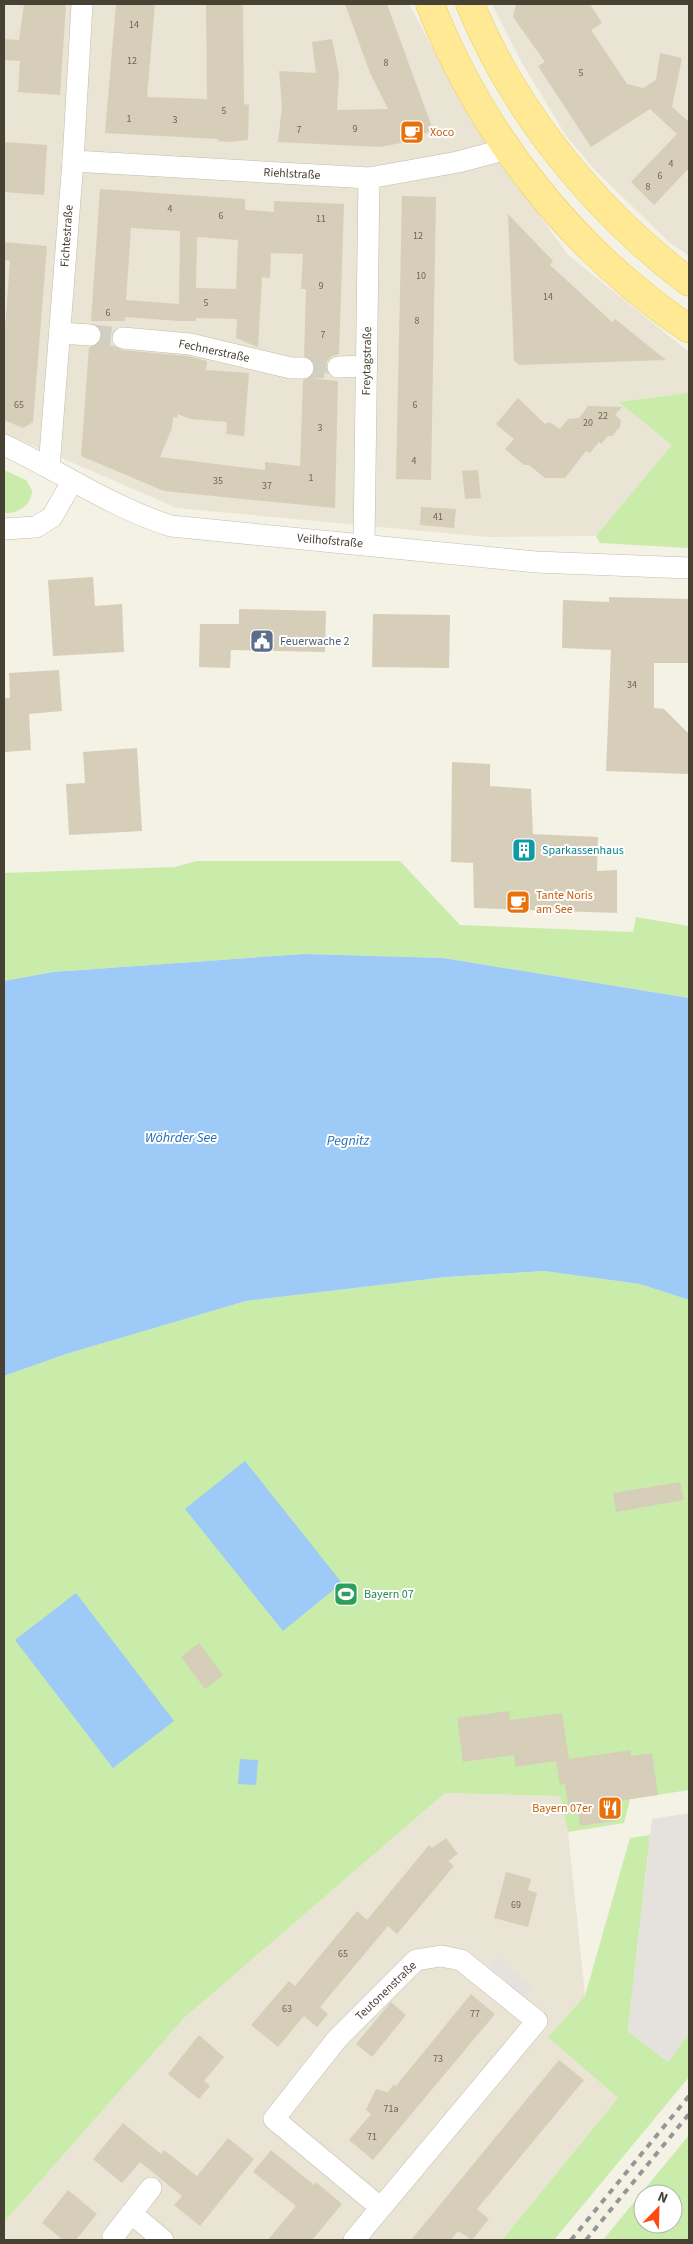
<svg xmlns="http://www.w3.org/2000/svg" width="693" height="2244" font-family="'Source Sans 3',sans-serif">
	<style>
		.residential { fill: #e9e4d3 }
		.green { fill: #c9ecab; fill-rule: evenodd }
		.parking { fill: #e5e2de }
		.water { fill: #9dcaf6 }
		.building { fill: #d7ceba; fill-rule: evenodd }
		.lines { fill: none; stroke-linecap: round; stroke-linejoin: round }
		.street-tunnel { stroke: #d1cec2; stroke-width: 21; stroke-dasharray: 21 11; stroke-linecap: butt }
		.street-casing { stroke: #c3bdaa; stroke-width: 22 }
		.primary-casing { stroke: #edcd5b; stroke-width: 29 }
		.street { stroke: #fff; stroke-width: 21 }
		.primary { stroke: #ffe994; stroke-width: 28 }
		.rail { stroke: #969696; stroke-width: 4; stroke-dasharray: 6 6; stroke-linecap: butt }
		.labels { text-anchor: middle; dominant-baseline: central; stroke-width: 4; stroke-linejoin: round; paint-order: stroke }
		.number-label { font-size: 10px; fill: #6b6456 }
		.food-label { font-size: 12px; fill: #c56008; stroke: #fff; text-anchor: start }
		.street-label { font-size: 12px; fill: #474134; stroke: #fff }
		.service-label { font-size: 12px; fill: #4e5e75; stroke: #fff; text-anchor: start }
		.culture-label { font-size: 12px; fill: #0d838f; stroke: #fff; text-anchor: start }
		.leisure-label { font-size: 12px; fill: #27864d; stroke: #fff; text-anchor: start }
		.water-label { font-size: 14px; font-style: italic; fill: #256fbc; stroke: #fff }
	</style>
	<rect width="100%" height="100%" fill="#f4f1e5"/>
	<g class="residential">
		<polygon points="4,4 409,4 468,115 568,255 689,352 689,391 687,393 620,402 673,445 596,536 488,537 177,508 4,433"/>
		<polygon points="492,4 689,4 689,256 668,241 596,171 567,137 522,63"/>
		<polygon points="445,1793 560,1796 568,1832 585,1996 548,2037 618,2098 502,2240 4,2240 4,2222 184,2018"/>
	</g>
	<g class="green">
		<polygon points="689,391 689,548 600,543 596,536 672,445 619,402 687,393"/>
		<path d="M4,470L26,480L32,490C32,505 18,514 4,513Z"/>
		<polygon points="197,861 400,861 460,925 633,932 636,917 689,926 689,998 443,958 304,954 53,972 4,981 4,873 175,867"/>
		<polygon points="544,1271 640,1284 689,1300 689,1790 630,1799 624,1823 568,1832 560,1796 445,1793 184,2018 4,2222 4,1376 66,1354 246,1301 446,1277"/>
		<polygon points="650,1835 628,2031 668,2062 689,2033 689,2077 554,2240 502,2240 618,2098 548,2037 585,1996 630,1838"/>
		<path d="M689,2135V2240H603ZM643,2194H673V2224H643Z"/>
	</g>
	<g class="parking">
		<polygon points="689,1813 689,2033 668,2062 628,2031 652,1819"/>
		<polygon points="497,1957 534,1987 518,2005 481,1976"/>
	</g>
	<g class="water">
		<polygon points="304,954 443,958 689,998 689,1300 640,1284 544,1271 446,1277 246,1301 66,1354 4,1376 4,981 53,972"/>
		<polygon points="245,1461 342,1583 283,1631 185,1509"/>
		<polygon points="76,1593 174,1721 113,1768 15,1640"/>
		<polygon points="240,1759 258,1760 256,1785 238,1784"/>
	</g>
	<g class="building">
		<polygon points="24,4 66,4 60,95 18,92 20,61 4,60 4,39 19,40"/>
		<polygon points="116,4 155,4 147,97 207,99 206,4 243,4 244,104 249,105 248,140 228,142 218,141 218,139 105,133"/>
		<polygon points="345,4 387,4 433,130 401,143 380,147 278,142 282,106 279,71 316,73 312,42 332,39 339,74 337,110 388,109 370,73"/>
		<polygon points="516,4 590,4 602,23 591,30 627,84 643,88 656,80 660,53 682,58 672,107 689,122 689,168 654,205 631,182 677,134 650,109 591,147 538,66 545,62 513,17"/>
		<polygon points="4,142 47,145 44,195 4,192"/>
		<path d="M100,189L245,199V210L274,212V201L344,204L339,354L332,356L327,361L326,367L328,374L315,369L314,361L304,356L306,289H301L303,254L271,253L270,278L262,277L258,347L236,338L237,319L196,318V321H179L125,317V321H91ZM131,228L180,231L179,304L126,300ZM197,237L238,240L236,289L196,288Z"/>
		<polygon points="402,196 436,197 431,480 396,479"/>
		<polygon points="508,214 553,261 550,265 612,322 615,319 666,360 519,365 514,360"/>
		<polygon points="4,242 47,246 33,422 23,428 4,420 4,341 10,261 4,260"/>
		<polygon points="97,345 114,346 122,350 188,356 207,361 206,370 249,373 244,436 226,434 227,422 190,419 178,414 177,418 173,417 172,428 160,457 265,470 265,462 300,466 303,380 310,378 338,381 335,508 164,491 81,456 89,347"/>
		<polygon points="518,398 545,424 549,422 560,429 568,419 579,418 588,406 622,407 615,415 621,420 620,427 612,436 608,436 601,444 599,442 590,453 586,451 565,478 545,478 529,465 524,465 505,449 514,439 496,424"/>
		<polygon points="478,470 481,498 465,499 462,471"/>
		<polygon points="421,507 456,509 454,528 420,525"/>
		<polygon points="93,577 95,606 122,604 124,652 53,656 48,580"/>
		<polygon points="609,597 689,599 689,663 654,663 654,708 664,709 689,734 689,774 606,771 611,650 562,648 563,600 609,602"/>
		<polygon points="239,609 326,611 325,652 231,650 230,668 199,667 200,624 239,624"/>
		<polygon points="373,614 450,615 449,668 372,667"/>
		<polygon points="59,670 62,711 29,714 31,750 4,752 4,698 10,698 9,673"/>
		<polygon points="137,748 142,831 69,835 66,784 85,783 83,752"/>
		<polygon points="452,762 490,764 490,786 531,789 533,834 598,837 597,871 617,870 617,913 474,908 473,863 451,862"/>
		<polygon points="680,1482 684,1500 616,1512 613,1493"/>
		<polygon points="199,1643 223,1675 205,1689 181,1657"/>
		<polygon points="509,1711 510,1720 562,1713 569,1759 631,1750 631,1756 652,1753 658,1795 618,1801 620,1820 580,1826 578,1812 569,1813 565,1784 560,1785 556,1761 515,1767 514,1755 463,1762 457,1718"/>
		<polygon points="446,1838 458,1854 448,1861 454,1866 397,1934 388,1926 320,2007 328,2014 317,2027 304,2016 278,2047 251,2025 289,1981 295,1986 357,1911 367,1920 429,1845 432,1848"/>
		<polygon points="506,1872 531,1879 528,1890 537,1893 528,1927 494,1918"/>
		<polygon points="471,1994 495,2014 373,2160 349,2140 371,2114 366,2110 376,2089 388,2092 394,2084 396,2086"/>
		<polygon points="391,2002 406,2015 372,2057 356,2044"/>
		<polygon points="199,2035 224,2057 204,2081 210,2086 199,2099 168,2074"/>
		<polygon points="559,2060 584,2080 477,2209 489,2219 472,2240 458,2231 451,2240 411,2240"/>
		<polygon points="123,2123 161,2154 164,2150 197,2176 228,2138 254,2159 200,2226 174,2205 182,2196 140,2162 122,2183 93,2159"/>
		<polygon points="271,2150 314,2185 316,2182 342,2204 312,2240 268,2240 296,2206 253,2172"/>
		<polygon points="68,2190 97,2214 76,2240 63,2240 42,2223"/>
	</g>
	<g class="lines">
		<g class="street-tunnel">
			<polyline points="90,335 123,338"/>
			<polyline points="303,368 338,367"/>
		</g>
		<g class="street-casing">
			<g id="street">
				<polyline points="73,161 369,178 458,162 507,149"/>
				<polyline points="60,333 90,335"/>
				<polyline points="123,338 190,344 291,368 303,368"/>
				<polyline points="338,367 367,366"/>
				<path d="M4,445C60,471 111,507 171,526L536,562L689,568"/>
				<polyline points="49,468 73,161 82,4"/>
				<polyline points="4,529 36,527 52,517 72,482"/>
				<polyline points="364,544 369,178"/>
				<polyline points="131,2213 163,2240"/>
				<polyline points="113,2237 151,2188"/>
				<polyline points="354,2240 537,2021 461,1960 441,1956 416,1960 337,2039 274,2119 381,2208"/>
			</g>
		</g>
		<g class="primary-casing">
			<g id="primary">
				<path d="M430,4C481,135 573,251 689,329"/>
				<path d="M470,4C515,113 595,211 689,282"/>
			</g>
		</g>
		<use href="#street" class="street"/>
		<use href="#primary" class="primary"/>
		<g class="rail">
			<polyline points="571,2240 689,2096"/>
			<polyline points="586,2240 689,2114"/>
		</g>
	</g>
	<defs>
		<g id="cafe-square" transform="scale(1.25)"><rect x="-9" y="-9" width="18" height="18" rx="4" fill="#e8710a" stroke="#fff"/><path d="M-5.5-4.5H6V0H3Q3 3.5 0 3.5H-2.5Q-5.5 3.5-5.5 0ZM3-3.2v2h1.7v-2ZM-6 4.5H4V6H-6Z" fill="#fff"/></g>
		<g id="civic-square" transform="scale(1.25)"><rect x="-9" y="-9" width="18" height="18" rx="4" fill="#5c6f8a" stroke="#fff"/><path d="M-.6-6.5H3V-4.5H.6V-3L4-1V1h2V6H-6V1h2V-1L-.6-3ZM-1.2 2.5V6h2.4V2.5Z" fill="#fff"/></g>
		<g id="building-square" transform="scale(1.25)"><rect x="-9" y="-9" width="18" height="18" rx="4" fill="#0f9aa8" stroke="#fff"/><path d="M-4-6H4V6H1V3H-1V6H-4ZM-2.5-4.3h1.7v1.8h-1.7ZM.8-4.3h1.7v1.8H.8ZM-2.5-1h1.7V.8h-1.7ZM.8-1h1.7V.8H.8Z" fill="#fff"/></g>
		<g id="stadium-square" transform="scale(1.25)"><rect x="-9" y="-9" width="18" height="18" rx="4" fill="#2e9e5b" stroke="#fff"/><path d="M0-5a6.5 5 0 1 0 0 10a6.5 5 0 1 0 0-10ZM-3.5-1.8h7v3.6h-7Z" fill="#fff"/></g>
		<g id="restaurant-square" transform="scale(1.25)"><rect x="-9" y="-9" width="18" height="18" rx="4" fill="#e8710a" stroke="#fff"/><path d="M-5-6h1v4h1v-4h1v4h1v-4h1v5L-1.5 .5V6h-2V.5L-5-1ZM5-6V6H3V1.5H1.5Q1.5-4 5-6Z" fill="#fff"/></g>
	</defs>
	<g fill-rule="evenodd">
		<use href="#cafe-square" x="412" y="132"/>
		<use href="#civic-square" x="262" y="641"/>
		<use href="#building-square" x="524" y="850"/>
		<use href="#cafe-square" x="518" y="902"/>
		<use href="#stadium-square" x="346" y="1594"/>
		<use href="#restaurant-square" x="610" y="1808"/>
	</g>
	<g class="labels">
		<g class="number-label">
			<text x="134" y="25">14</text>
			<text x="132" y="61">12</text>
			<text x="386" y="63">8</text>
			<text x="581" y="73">5</text>
			<text x="224" y="111">5</text>
			<text x="129" y="119">1</text>
			<text x="175" y="120">3</text>
			<text x="355" y="129">9</text>
			<text x="299" y="130">7</text>
			<text x="671" y="164">4</text>
			<text x="660" y="176">6</text>
			<text x="648" y="187">8</text>
			<text x="170" y="209">4</text>
			<text x="221" y="216">6</text>
			<text x="321" y="219">11</text>
			<text x="418" y="236">12</text>
			<text x="421" y="276">10</text>
			<text x="321" y="286">9</text>
			<text x="548" y="297">14</text>
			<text x="206" y="303">5</text>
			<text x="108" y="313">6</text>
			<text x="417" y="321">8</text>
			<text x="323" y="335">7</text>
			<text x="19" y="405">65</text>
			<text x="415" y="405">6</text>
			<text x="603" y="416">22</text>
			<text x="588" y="423">20</text>
			<text x="320" y="428">3</text>
			<text x="414" y="461">4</text>
			<text x="311" y="478">1</text>
			<text x="218" y="481">35</text>
			<text x="267" y="486">37</text>
			<text x="438" y="517">41</text>
			<text x="632" y="685">34</text>
			<text x="516" y="1905">69</text>
			<text x="343" y="1954">65</text>
			<text x="287" y="2009">63</text>
			<text x="475" y="2014">77</text>
			<text x="438" y="2059">73</text>
			<text x="391" y="2109">71a</text>
			<text x="372" y="2137">71</text>
		</g>
		<g class="food-label">
			<text x="430" y="132">Xoco</text>
			<text x="536" y="895">Tante Noris<tspan x="536" dy="14">am See</tspan></text>
			<text x="592" y="1808" text-anchor="end">Bayern 07er</text>
		</g>
		<g class="street-label">
			<text transform="translate(292 174) rotate(3)">Riehlstraße</text>
			<text transform="translate(67 236) rotate(-86)">Fichtestraße</text>
			<text transform="translate(214 351) rotate(12)">Fechnerstraße</text>
			<text transform="translate(367 361) rotate(-89)">Freytagstraße</text>
			<text transform="translate(330 541) rotate(5)">Veilhofstraße</text>
			<text transform="translate(386 1991) rotate(-44)">Teutonenstraße</text>
		</g>
		<g class="service-label">
			<text x="280" y="641">Feuerwache 2</text>
		</g>
		<g class="culture-label">
			<text x="542" y="850">Sparkassenhaus</text>
		</g>
		<g class="leisure-label">
			<text x="364" y="1594">Bayern 07</text>
		</g>
		<g class="water-label">
			<text x="181" y="1138">Wöhrder See</text>
			<text transform="translate(348 1141) rotate(-1)">Pegnitz</text>
		</g>
	</g>
	<rect width="693" height="2244" fill="none" stroke="#474134" stroke-width="10"/>
	<g transform="translate(658 2209) rotate(23)"><circle r="24" fill="#ffffff" stroke="#b5b3ae"/>
	<path d="M0-4L9 19L0 12L-9 19Z" fill="#ff4912"/>
	<text y="-8" font-size="14" font-weight="bold" text-anchor="middle" fill="#474134">N</text>
	</g>
</svg>
